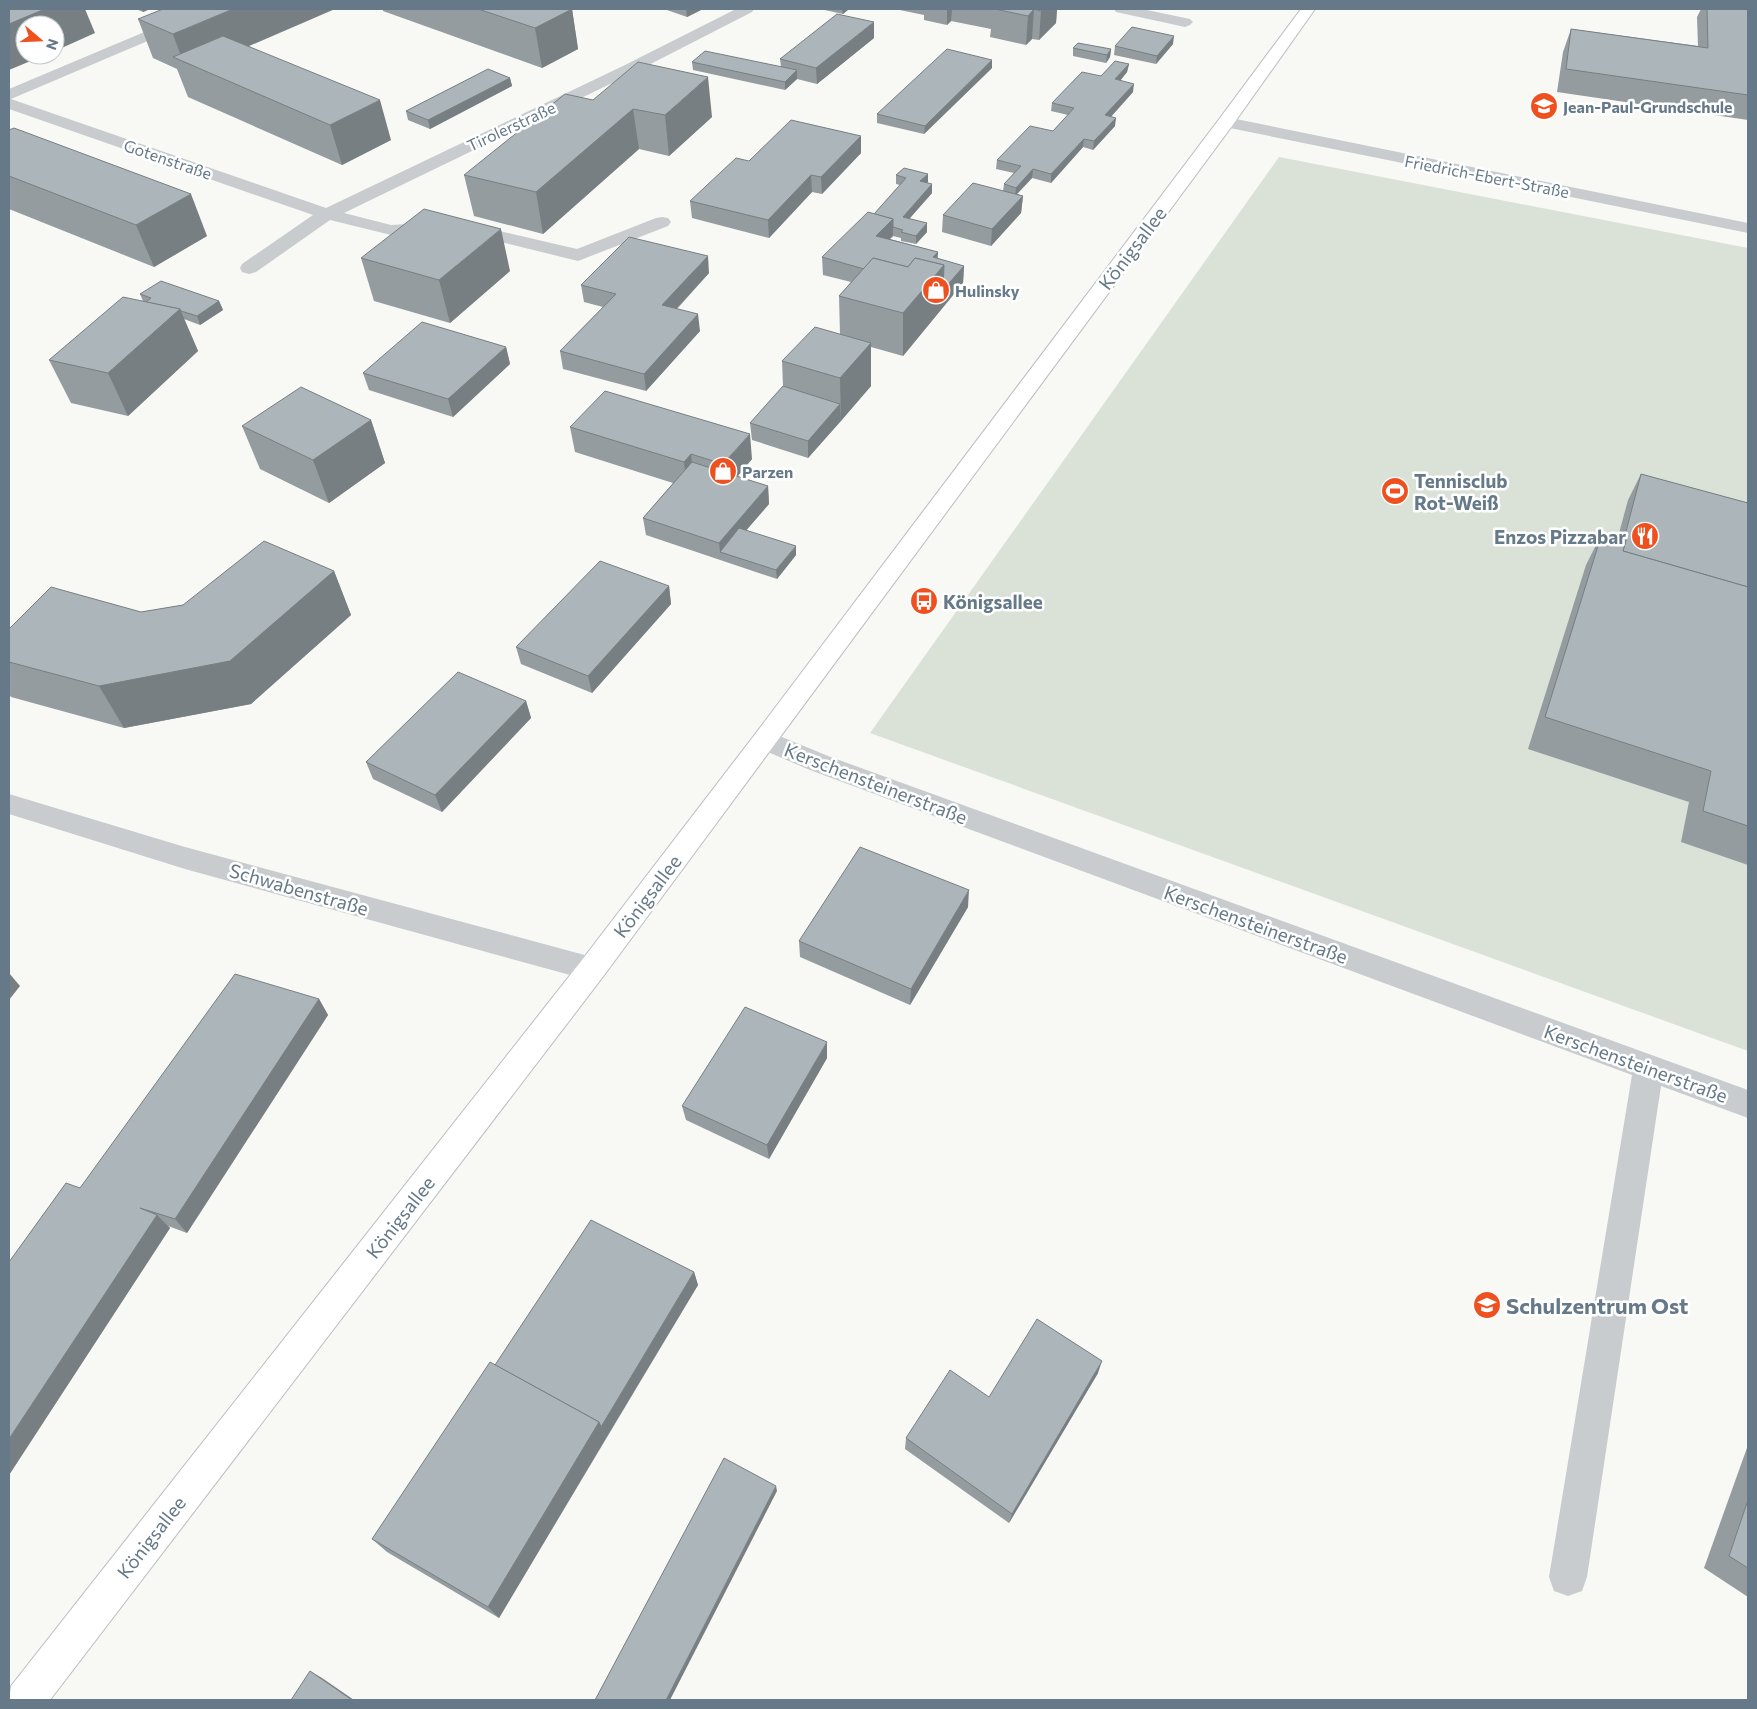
<svg xmlns="http://www.w3.org/2000/svg" width="1757" height="1709" font-family="Commissioner,sans-serif">
	<style>
		.green { fill: #dae1d6 }
		.lines { fill: none; stroke-linecap: round; stroke-linejoin: round }
		.major-casing { stroke: #b9bdc1; stroke-width: 2 }
		.minor { fill: #c8cccf; fill-rule: evenodd }
		.major { fill: #fff; fill-rule: evenodd }
		.wall { fill: #949ca0 }
		.shaded-wall { fill: #787f82 }
		.building { fill: #acb5ba; stroke: #787f82 }
		.labels { text-anchor: middle; dominant-baseline: central; stroke-width: 5; stroke-linejoin: round; paint-order: stroke }
		.far-poi-label { font-size: 16px; font-weight: bold; fill: #657988; stroke: #fff; text-anchor: start }
		.far-street-label { font-size: 16px; fill: #657988; stroke: #fff }
		.street-label { font-size: 19px; fill: #657988; stroke: #fff }
		.poi-label { font-size: 19px; font-weight: bold; fill: #657988; stroke: #fff; text-anchor: start }
		.near-poi-label { font-size: 22px; font-weight: bold; fill: #657988; stroke: #fff; text-anchor: start }
	</style>
	<rect width="100%" height="100%" fill="#f8f8f5"/>
	<polygon class="green" points="1279,157 1748,248 1748,1051 870,733"/>
	<g class="lines">
		<g class="major-casing">
			<polygon id="major" points="1301,9 1315,9 1232,126 602,978 50,1700 9,1700 11,1686 582,960 756,733 1220,118"/>
		</g>
		<g class="minor">
			<polygon points="199,9 218,9 216,12 11,99 326,208 625,65 736,9 754,9 752,12 637,71 344,213 391,225 456,221 577,249 656,218 662,217 668,218 671,222 668,226 578,261 456,231 391,235 330,220 256,272 249,274 242,272 240,268 242,264 313,215 9,109 9,89"/>
			<polygon points="1114,9 1142,9 1190,19 1193,22 1190,25 1185,27 1116,12"/>
			<polygon points="1226,117 1748,223 1748,233 1220,126 1218,122 1220,118"/>
			<polygon points="765,730 828,756 1748,1090 1748,1118 1661,1086 1587,1577 1582,1591 1568,1596 1554,1591 1549,1577 1632,1075 810,770 756,747 752,740 756,733"/>
			<polygon points="9,794 185,847 592,957 602,960 607,969 602,978 592,981 185,869 9,814"/>
		</g>
		<use href="#major" class="major"/>
	</g>
	<g class="wall">
		<polygon points="136,9 150,9 143,12"/>
		<polygon points="383,9 572,9 578,49 542,68 383,11"/>
		<polygon points="664,9 703,9 687,17"/>
		<polygon points="820,9 849,9 843,14"/>
		<polygon points="895,9 1057,9 1056,23 1039,40 1032,39 1026,45 990,37 991,29 951,21 947,25 924,20 924,15"/>
		<polygon points="1701,9 1748,9 1748,120 1557,92 1563,52 1571,29 1698,46 1697,17"/>
		<polygon points="138,19 249,46 391,140 342,165 188,97 177,69 153,58"/>
		<polygon points="874,38 817,84 797,79 785,90 693,70 692,62 781,67 780,59"/>
		<polygon points="1173,44 1156,64 1114,55 1115,46"/>
		<polygon points="1073,48 1111,49 1110,57 1106,63 1073,56"/>
		<polygon points="1129,64 1127,72 1120,81 1133,92 1111,117 1115,126 1093,150 1083,147 1051,183 1032,178 1017,194 1023,196 1021,213 991,246 942,232 943,215 1003,191 1004,184 1014,173 996,169 997,160 1053,131 1068,115 1051,111 1052,103 1101,76"/>
		<polygon points="992,68 924,134 877,123 877,114"/>
		<polygon points="510,78 512,86 430,129 408,120 406,111"/>
		<polygon points="593,100 712,117 669,156 639,149 543,234 474,216 464,175"/>
		<polygon points="9,130 207,236 154,267 9,209"/>
		<polygon points="861,136 861,153 822,194 812,192 769,238 692,218 690,201 749,161"/>
		<polygon points="896,175 928,182 927,183 932,193 909,219 927,232 916,244 901,241 901,238 893,236 890,239 938,252 937,258 964,266 963,283 903,356 871,347 871,386 808,458 752,440 750,423 783,386 782,361 840,334 839,296 851,282 823,275 822,257 874,214 900,185 896,184"/>
		<polygon points="361,258 510,271 450,323 374,301"/>
		<polygon points="709,273 677,309 700,331 646,391 563,369 560,351 603,307 584,302 581,285"/>
		<polygon points="140,294 219,301 223,310 200,325 184,319 198,351 128,416 71,403 49,360 143,301"/>
		<polygon points="506,347 510,364 453,417 369,390 363,373"/>
		<polygon points="371,420 385,463 329,503 260,469 242,426"/>
		<polygon points="570,427 752,459 737,477 768,486 769,504 746,530 796,555 777,579 646,535 643,518 673,483 575,452"/>
		<polygon points="1641,474 1748,503 1748,865 1681,842 1689,802 1528,749 1586,565 1602,533 1618,537 1628,500"/>
		<polygon points="334,571 351,615 251,704 124,728 11,697 9,694 9,629 141,612 183,605"/>
		<polygon points="669,586 671,604 592,693 521,664 516,647"/>
		<polygon points="526,701 531,718 442,812 373,779 366,762"/>
		<polygon points="968,907 910,1005 800,957 799,941"/>
		<polygon points="319,999 328,1015 187,1233 168,1226 170,1228 9,1475 9,1262 80,1188"/>
		<polygon points="827,1058 769,1159 686,1120 682,1106"/>
		<polygon points="694,1272 698,1285 499,1618 387,1552 372,1539 495,1365"/>
		<polygon points="1098,1373 1009,1523 905,1449 906,1438 989,1397"/>
		<polygon points="1748,1445 1748,1597 1704,1568"/>
	</g>
	<g class="shaded-wall">
		<polygon points="28,9 85,9 95,33 55,51 55,25 25,25 25,55 45,55 9,70 9,24"/>
		<polygon points="142,9 150,9 143,12"/>
		<polygon points="233,9 335,9 198,68 183,62 173,34"/>
		<polygon points="572,9 578,49 542,68 535,28"/>
		<polygon points="686,9 703,9 687,17"/>
		<polygon points="842,9 849,9 843,14"/>
		<polygon points="947,9 952,9 951,21 947,25"/>
		<polygon points="1034,9 1032,39 1026,45 1028,16"/>
		<polygon points="1043,9 1057,9 1056,23 1039,40 1041,11"/>
		<polygon points="874,22 874,38 817,84 816,68"/>
		<polygon points="1174,36 1173,44 1156,64 1157,56"/>
		<polygon points="1111,49 1110,57 1106,63 1107,55"/>
		<polygon points="992,60 992,68 924,134 925,126"/>
		<polygon points="1129,64 1127,72 1114,88 1115,79"/>
		<polygon points="797,70 797,79 785,90 785,82"/>
		<polygon points="708,77 712,117 669,156 665,115"/>
		<polygon points="510,78 512,86 430,129 428,120"/>
		<polygon points="1134,84 1133,92 1104,124 1105,115"/>
		<polygon points="380,100 391,140 342,165 330,125"/>
		<polygon points="633,109 639,149 543,234 536,192"/>
		<polygon points="1116,118 1115,126 1093,150 1094,141"/>
		<polygon points="861,136 861,153 822,194 821,177"/>
		<polygon points="1084,139 1083,147 1051,183 1051,174"/>
		<polygon points="1033,169 1032,178 1015,196 1016,188"/>
		<polygon points="928,174 928,182 920,190 920,181"/>
		<polygon points="811,175 812,192 769,238 768,220"/>
		<polygon points="932,184 932,193 903,226 903,217"/>
		<polygon points="191,194 207,236 154,267 136,225"/>
		<polygon points="1023,196 1021,213 991,246 992,229"/>
		<polygon points="893,219 893,236 876,253 876,236"/>
		<polygon points="927,223 927,232 916,244 916,236"/>
		<polygon points="501,229 510,271 450,323 439,280"/>
		<polygon points="938,252 937,269 933,257"/>
		<polygon points="708,256 709,273 664,322 662,305"/>
		<polygon points="944,265 964,266 963,283 903,356 903,313"/>
		<polygon points="219,301 223,310 200,325 197,316"/>
		<polygon points="180,309 198,351 128,416 108,373"/>
		<polygon points="698,314 700,331 646,391 644,374"/>
		<polygon points="871,343 871,386 841,421 840,378"/>
		<polygon points="506,347 510,364 453,417 448,399"/>
		<polygon points="840,404 841,421 808,458 808,441"/>
		<polygon points="371,420 385,463 329,503 313,460"/>
		<polygon points="750,434 752,459 726,490 723,464"/>
		<polygon points="691,454 694,480 687,488 684,462"/>
		<polygon points="768,486 769,504 726,554 720,552 719,543"/>
		<polygon points="796,546 796,555 777,579 776,570"/>
		<polygon points="334,571 351,615 251,704 124,728 99,686"/>
		<polygon points="669,586 671,604 592,693 588,676"/>
		<polygon points="526,701 531,718 442,812 435,795"/>
		<polygon points="969,890 968,907 910,1005 911,989"/>
		<polygon points="9,973 20,986 9,1000"/>
		<polygon points="319,999 328,1015 187,1233 175,1219"/>
		<polygon points="827,1042 827,1058 769,1159 767,1145"/>
		<polygon points="157,1215 170,1228 9,1475 9,1439"/>
		<polygon points="694,1272 698,1285 606,1438 601,1427"/>
		<polygon points="1102,1361 1098,1373 1009,1523 1012,1514"/>
		<polygon points="599,1422 606,1438 499,1618 488,1607"/>
		<polygon points="776,1486 777,1491 670,1700 666,1700"/>
		<polygon points="310,1671 322,1678 354,1700 352,1700"/>
	</g>
	<g class="building">
		<polygon points="9,9 45,9 9,24"/>
		<polygon points="163,9 233,9 173,34 138,19"/>
		<polygon points="478,9 572,9 535,28"/>
		<polygon points="995,9 1043,9 1041,11 1034,9 1028,16"/>
		<polygon points="1707,9 1748,9 1748,95 1566,69 1571,29 1708,48"/>
		<polygon points="837,14 874,22 816,68 780,59"/>
		<polygon points="1132,27 1174,36 1157,56 1115,46"/>
		<polygon points="223,36 380,100 330,125 173,57"/>
		<polygon points="1078,43 1111,49 1107,55 1073,48"/>
		<polygon points="947,49 992,60 925,126 877,114"/>
		<polygon points="705,51 797,70 785,82 692,62"/>
		<polygon points="1115,61 1129,64 1115,79 1134,84 1105,115 1116,118 1094,141 1084,139 1051,174 1033,169 1016,188 1004,184 1021,166 997,160 1030,126 1053,131 1074,108 1052,103 1082,72 1101,76"/>
		<polygon points="638,62 708,77 665,115 633,109 536,192 464,175 565,94 593,100"/>
		<polygon points="488,69 510,78 428,120 406,111"/>
		<polygon points="791,120 861,136 821,177 811,175 768,220 690,201 736,158 749,161"/>
		<polygon points="14,128 191,194 136,225 9,176 9,130"/>
		<polygon points="904,168 928,174 920,181 932,184 903,217 927,223 916,236 901,232 903,230 893,227 893,219 874,214 906,178 896,175"/>
		<polygon points="973,183 1023,196 992,229 943,215"/>
		<polygon points="424,209 501,229 439,280 361,258"/>
		<polygon points="868,212 893,219 876,236 938,252 933,257 964,266 943,290 944,265 915,258 908,267 873,258 864,269 822,257"/>
		<polygon points="629,237 708,256 662,305 698,314 644,374 560,351 616,294 581,285"/>
		<polygon points="873,258 908,267 915,258 944,265 903,313 839,296"/>
		<polygon points="161,281 219,301 197,316 181,311 180,309 146,302 151,298 140,294"/>
		<polygon points="123,297 180,309 108,373 49,360"/>
		<polygon points="422,322 506,347 448,399 363,373"/>
		<polygon points="815,327 871,343 840,378 782,361"/>
		<polygon points="783,386 840,404 808,441 750,423"/>
		<polygon points="301,387 371,420 313,460 242,426"/>
		<polygon points="605,391 750,434 723,464 691,454 684,462 570,427"/>
		<polygon points="692,462 768,486 719,543 643,518"/>
		<polygon points="1641,474 1748,503 1748,587 1623,551 1626,540 1624,539"/>
		<polygon points="739,528 796,546 776,570 720,552"/>
		<polygon points="1602,533 1626,540 1623,551 1748,587 1748,826 1703,811 1711,771 1545,717"/>
		<polygon points="264,541 334,571 230,661 99,686 9,662 9,629 51,587 141,612 183,605"/>
		<polygon points="600,561 669,586 588,676 516,647"/>
		<polygon points="458,672 526,701 435,795 366,762"/>
		<polygon points="860,847 969,890 911,989 799,941"/>
		<polygon points="235,974 319,999 175,1219 140,1208 157,1215 9,1439 9,1262 66,1183 80,1188"/>
		<polygon points="745,1007 827,1042 767,1145 682,1106"/>
		<polygon points="591,1220 694,1272 601,1427 599,1422 495,1365"/>
		<polygon points="1037,1319 1102,1361 1012,1514 906,1438 950,1370 989,1397"/>
		<polygon points="490,1362 599,1422 488,1607 372,1539"/>
		<polygon points="724,1458 776,1486 666,1700 595,1700"/>
		<polygon points="1748,1500 1748,1568 1729,1556"/>
		<polygon points="310,1671 352,1700 291,1700"/>
	</g>
	<defs>
		<g id="school-disc" transform="scale(1.4375)"><circle r="9.5" fill="#ee501f" stroke="#fff"/><path d="M0-5L7-2L0 1L-7-2ZM-4 1L0 2.5L4 1V4Q0 6-4 4Z" fill="#fff"/></g>
		<g id="shop-disc" transform="scale(1.4375)"><circle r="9.5" fill="#ee501f" stroke="#fff"/><path d="M-5-2.5h2.3a2.7 3.5 0 0 1 5.4 0H5L5.5 6h-11ZM-1.5-2.5h3a1.5 2.3 0 0 0-3 0Z" fill="#fff"/></g>
		<g id="stadium-disc" transform="scale(1.4375)"><circle r="9.5" fill="#ee501f" stroke="#fff"/><path d="M0-5a6.5 5 0 1 0 0 10a6.5 5 0 1 0 0-10ZM-3.5-1.8h7v3.6h-7Z" fill="#fff"/></g>
		<g id="restaurant-disc" transform="scale(1.4375)"><circle r="9.5" fill="#ee501f" stroke="#fff"/><path d="M-5-6h1v4h1v-4h1v4h1v-4h1v5L-1.5 .5V6h-2V.5L-5-1ZM5-6V6H3V1.5H1.5Q1.5-4 5-6Z" fill="#fff"/></g>
		<g id="bus-disc" transform="scale(1.4375)"><circle r="9.5" fill="#ee501f" stroke="#fff"/><path d="M-5-6H5V4H4V6H2V4H-2V6H-4V4H-5ZM-3.5-4V0h7V-4ZM-3.5 1.2v1.5H-2V1.2ZM2 1.2v1.5H3.5V1.2Z" fill="#fff"/></g>
	</defs>
	<g fill-rule="evenodd">
		<use href="#school-disc" x="1544" y="106"/>
		<use href="#shop-disc" x="936" y="290"/>
		<use href="#shop-disc" x="723" y="471"/>
		<use href="#stadium-disc" x="1395" y="491"/>
		<use href="#restaurant-disc" x="1645" y="536"/>
		<use href="#bus-disc" x="924" y="601"/>
		<use href="#school-disc" x="1487" y="1305"/>
	</g>
	<g class="labels">
		<g class="far-poi-label">
			<text x="1563" y="106">Jean-Paul-Grundschule</text>
			<text x="955" y="290">Hulinsky</text>
			<text x="742" y="471">Parzen</text>
		</g>
		<g class="far-street-label">
			<text transform="translate(511 126) rotate(-25)">Tirolerstraße</text>
			<text transform="translate(168 159) rotate(19)">Gotenstraße</text>
			<text transform="translate(1487 176) rotate(11)">Friedrich-Ebert-Straße</text>
		</g>
		<g class="street-label">
			<text transform="translate(1132 248) rotate(-53)">Königsallee</text>
			<text transform="translate(876 783) rotate(21)">Kerschensteinerstraße</text>
			<text transform="translate(299 889) rotate(16)">Schwabenstraße</text>
			<text transform="translate(647 896) rotate(-53)">Königsallee</text>
			<text transform="translate(1256 924) rotate(20)">Kerschensteinerstraße</text>
			<text transform="translate(1636 1063) rotate(20)">Kerschensteinerstraße</text>
			<text transform="translate(400 1217) rotate(-52)">Königsallee</text>
			<text transform="translate(151 1537) rotate(-52)">Königsallee</text>
		</g>
		<g class="poi-label">
			<text x="1414" y="480">Tennisclub<tspan x="1414" dy="22">Rot-Weiß</tspan></text>
			<text x="1626" y="536" text-anchor="end">Enzos Pizzabar</text>
			<text x="943" y="601">Königsallee</text>
		</g>
		<g class="near-poi-label">
			<text x="1506" y="1305">Schulzentrum Ost</text>
		</g>
	</g>
	<rect width="1757" height="1709" fill="none" stroke="#657988" stroke-width="20"/>
	<g transform="translate(40 40) rotate(109)"><circle r="24" fill="#ffffff" stroke="#c1c9cf"/>
	<path d="M0-4L9 19L0 12L-9 19Z" fill="#ee501f"/>
	<text y="-8" font-size="14" font-weight="bold" text-anchor="middle" fill="#657988">N</text>
	</g>
</svg>
